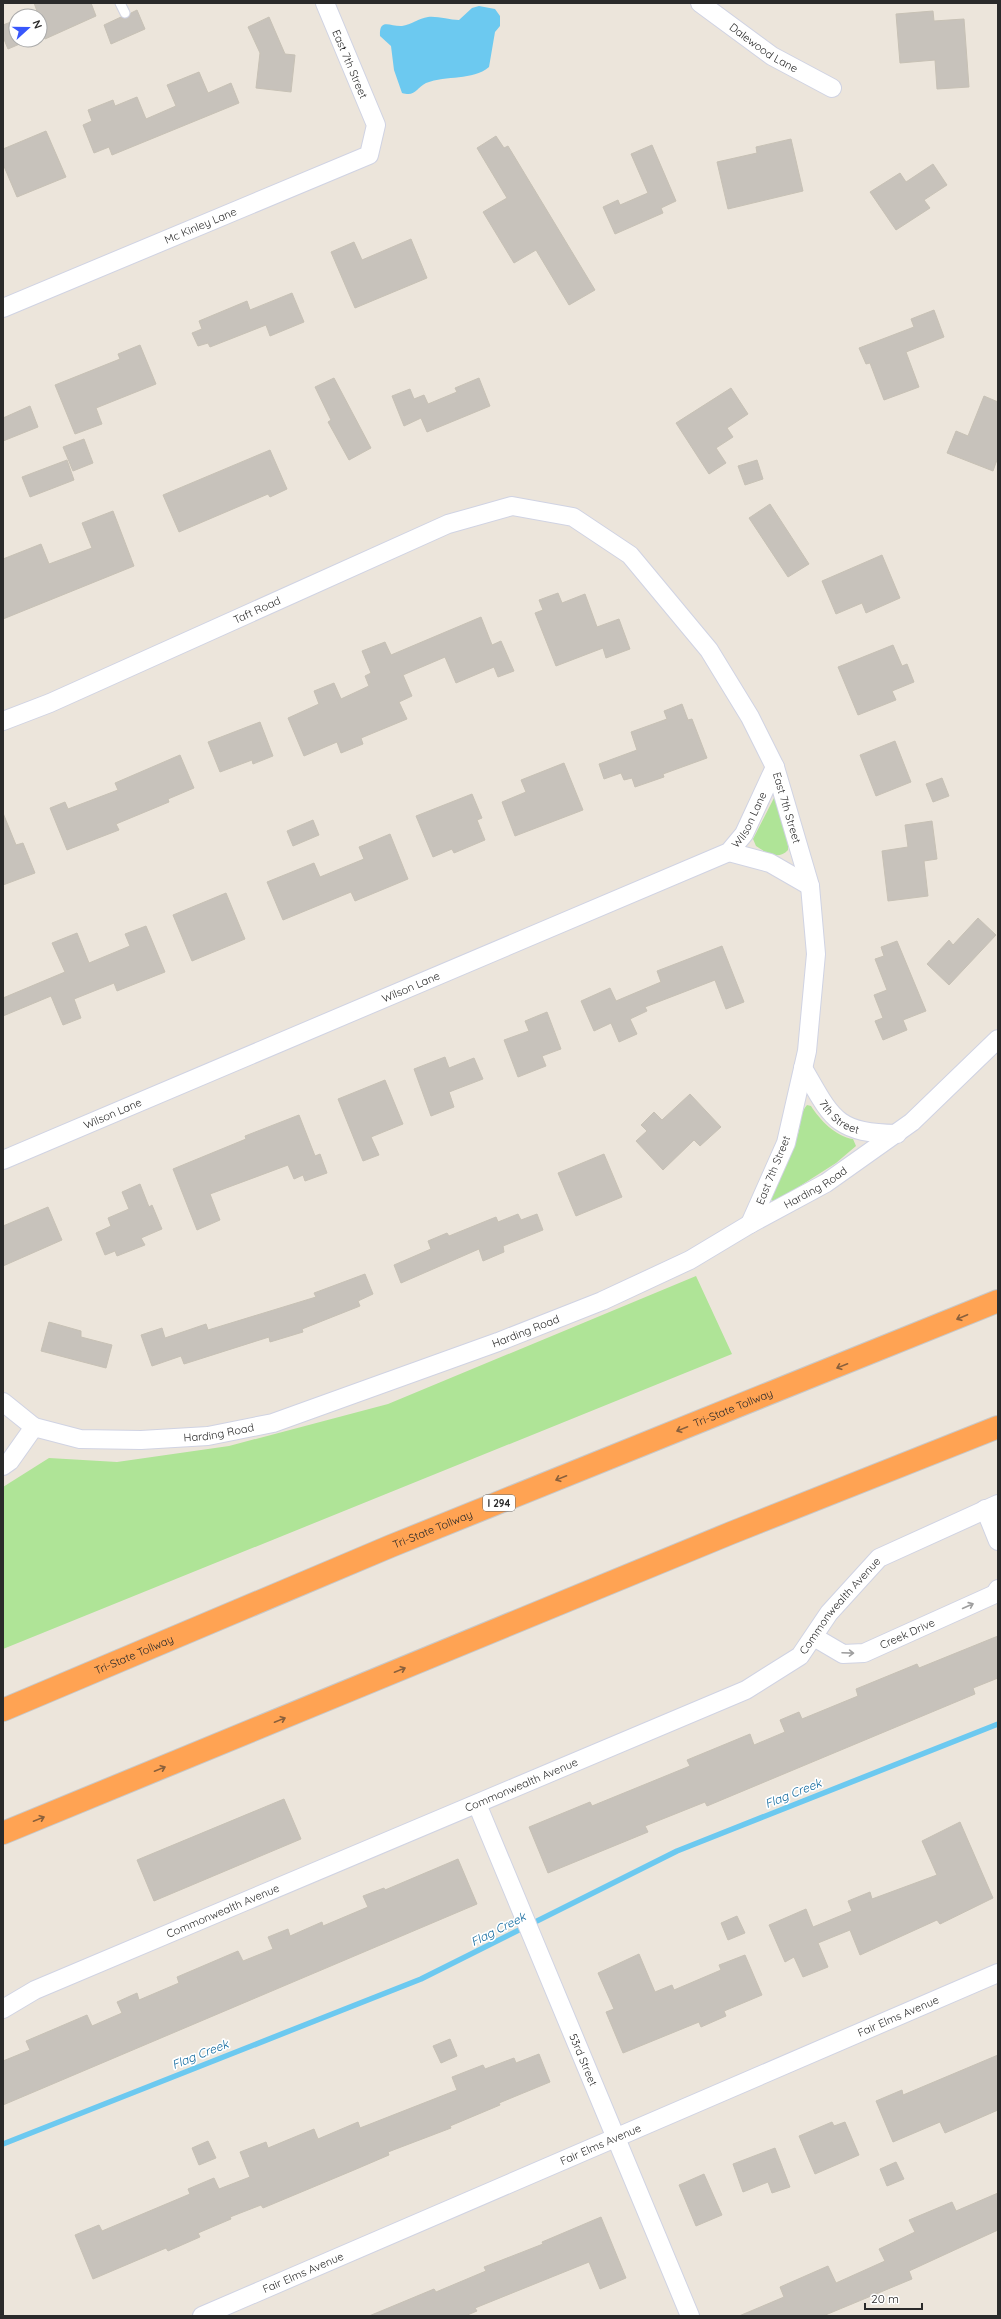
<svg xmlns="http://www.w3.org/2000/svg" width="1001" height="2319" font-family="Quicksand,sans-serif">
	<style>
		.green { fill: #afe497 }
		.water { fill: #6cc9f0 }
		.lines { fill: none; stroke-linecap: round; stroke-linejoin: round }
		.stream { stroke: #6cc9f0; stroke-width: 5.5 }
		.building { fill: #c7c2bb; stroke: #c7c1b5 }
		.lane-casing { stroke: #d0d3e3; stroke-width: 11 }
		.street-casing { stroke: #d0d3e3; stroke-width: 20 }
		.highway-casing { stroke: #c8c8c8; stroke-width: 24 }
		.lane { stroke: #fff; stroke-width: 9 }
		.street { stroke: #fff; stroke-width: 18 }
		.highway { stroke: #ffa353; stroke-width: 22 }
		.oneway { stroke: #8a603c }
		.oneway2 { stroke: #9f9f9f }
		.labels { text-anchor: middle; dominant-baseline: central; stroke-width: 3.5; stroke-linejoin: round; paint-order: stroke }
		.shield { fill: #fff; stroke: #6a6a6a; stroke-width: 1 }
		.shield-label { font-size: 10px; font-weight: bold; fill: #2a2a2a }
		.street-label { font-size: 11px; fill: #2a2a2a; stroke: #fff }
		.water-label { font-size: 12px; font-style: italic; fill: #0c669c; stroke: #fff }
	</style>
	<rect width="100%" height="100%" fill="#ece5db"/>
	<g class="green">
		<path d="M775,796L782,814L788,846V850C778,861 765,852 756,846L753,839Z"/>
		<path d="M807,1105L811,1106C819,1119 836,1137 853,1139L856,1146L836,1163L775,1202L771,1200L772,1194C782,1174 792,1155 798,1134C801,1125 800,1112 807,1105Z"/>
		<polygon points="696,1276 732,1354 3,1649 3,1487 49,1458 117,1462 229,1446 388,1404"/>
	</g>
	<path class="water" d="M479,6L495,9L500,16V26L495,32L489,67C472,81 447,75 426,83C416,88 416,97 402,93L394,70L391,46L380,36C379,17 391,27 402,26C411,25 419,18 428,17C438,16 449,20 459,20L472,8Z"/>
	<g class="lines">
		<polyline class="stream" points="3,2144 421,1979 677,1851 998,1724"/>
	</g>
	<g class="building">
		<polygon points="34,3 91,3 96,16 45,39 43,34 40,35 40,16 24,16 37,11"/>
		<polygon points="137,10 145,29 111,44 104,25 121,17 127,18 131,13"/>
		<polygon points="933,11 934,21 964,19 969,87 937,89 935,60 900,63 896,14"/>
		<polygon points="269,17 285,54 295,55 291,92 256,88 260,53 248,27"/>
		<polygon points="16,20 16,40 29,40 8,49 3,37 3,25"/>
		<polygon points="199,72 208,93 231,83 239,103 112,155 109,147 94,153 83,125 92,121 88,110 113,100 115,106 137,97 146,119 176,106 167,85"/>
		<polygon points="46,131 66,177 17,197 3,164 3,149"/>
		<polygon points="496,136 504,148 508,146 595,290 569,305 536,250 514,263 483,212 507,198 477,148"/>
		<polygon points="791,139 803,191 728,209 717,162 757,153 756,147"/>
		<polygon points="652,145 676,201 661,208 663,213 615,234 603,207 618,200 620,205 648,193 631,154"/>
		<polygon points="933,164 947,185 924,200 930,208 896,230 870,192 900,173 906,182"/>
		<polygon points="411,239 427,278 355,308 331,252 354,242 362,260"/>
		<polygon points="292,293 304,322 270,336 266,325 210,347 208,343 198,346 192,333 202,329 199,321 247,301 250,310"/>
		<polygon points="934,310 944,337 906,352 919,387 884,400 870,363 866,364 859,348 914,327 911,319"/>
		<polygon points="140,345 156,384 96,408 102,424 75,434 55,385 120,359 118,354"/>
		<polygon points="334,378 371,448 349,460 328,422 331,420 315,387"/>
		<polygon points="479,378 490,406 427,432 421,418 404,426 392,396 410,389 414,399 424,395 428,404 457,392 455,388"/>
		<polygon points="731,388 748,414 727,428 733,437 716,448 726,463 709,474 676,423"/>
		<polygon points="984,396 998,402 998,457 993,471 947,453 956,431 968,436"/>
		<polygon points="30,406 38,427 3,441 3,418"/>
		<polygon points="84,439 93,463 73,471 63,447"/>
		<polygon points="270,450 287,489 270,497 268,494 179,532 163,495"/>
		<polygon points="67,460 74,480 30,497 22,477"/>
		<polygon points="757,460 763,479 745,485 738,466"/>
		<polygon points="770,504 809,564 788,577 749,518"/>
		<polygon points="113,511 134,566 3,619 3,559 41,544 49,564 92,548 82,523"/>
		<polygon points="882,555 900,598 866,613 862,603 836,614 822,581"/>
		<polygon points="558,593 562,603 585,594 597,627 619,619 630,649 606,658 603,648 556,666 535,613 543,610 539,600"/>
		<polygon points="481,617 492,645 501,641 514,671 498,677 494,667 456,683 445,657 403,675 412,696 399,702 407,719 361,738 363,744 341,753 337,742 304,756 288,718 319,704 314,691 334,683 341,699 369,686 365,676 371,673 362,651 385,642 391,655"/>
		<polygon points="893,645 902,666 907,664 914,682 892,691 896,700 858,715 838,667"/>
		<polygon points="682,704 688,720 692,719 707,758 663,774 664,777 635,787 632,778 624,780 621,773 604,779 599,764 637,750 631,732 667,719 664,711"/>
		<polygon points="260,722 273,756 253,764 252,760 220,772 208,742"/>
		<polygon points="895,741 911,782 876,796 860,755"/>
		<polygon points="180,755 194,788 168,799 169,802 116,824 119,830 67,850 50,808 65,802 68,809 118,790 115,783"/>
		<polygon points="564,763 583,810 515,836 502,802 526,792 521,780"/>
		<polygon points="942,778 949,796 933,802 926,784"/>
		<polygon points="472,794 482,818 477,820 485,840 454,853 452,849 433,857 416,816"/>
		<polygon points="3,813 16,845 23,843 35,873 3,885"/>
		<polygon points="313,820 319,835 293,846 287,831"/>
		<polygon points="932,821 937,859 924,861 928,896 888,901 882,851 908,847 905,825"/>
		<polygon points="390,834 408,879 355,901 351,892 283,920 267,882 314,863 320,877 364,859 359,847"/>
		<polygon points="226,893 245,939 192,961 173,915"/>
		<polygon points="978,918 996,935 949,985 927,964 949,940 953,945"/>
		<polygon points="146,926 165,972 117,991 114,983 74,999 81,1018 63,1025 51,996 3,1016 3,998 65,972 52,943 77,933 89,963 130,946 125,934"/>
		<polygon points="897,941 926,1011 903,1020 907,1030 883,1040 875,1021 883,1018 874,995 887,990 875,959 884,956 881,947"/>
		<polygon points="722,946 744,1002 726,1009 715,980 645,1007 647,1011 630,1019 637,1034 619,1042 611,1023 594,1031 581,1001 610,988 616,1001 661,982 657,971"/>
		<polygon points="547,1012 561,1049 542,1056 546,1066 518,1077 504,1040 529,1031 525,1021"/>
		<polygon points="445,1057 449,1068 474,1058 483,1079 449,1092 454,1107 431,1116 414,1069"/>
		<polygon points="385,1080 403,1124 371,1137 379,1155 363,1161 338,1099"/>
		<polygon points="690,1094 721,1127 700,1146 694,1140 663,1170 636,1141 647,1131 641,1125 654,1112 662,1120"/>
		<polygon points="299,1115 315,1156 320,1154 327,1173 305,1181 303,1175 294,1179 288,1165 210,1194 220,1220 197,1230 173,1169 246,1139 245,1136"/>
		<polygon points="604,1154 622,1197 576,1216 558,1173"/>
		<polygon points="140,1184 149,1207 152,1205 162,1229 141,1238 145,1245 117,1256 115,1251 105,1255 96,1233 111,1226 108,1218 129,1209 122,1192"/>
		<polygon points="48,1207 62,1240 3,1266 3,1226"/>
		<polygon points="518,1214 521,1220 537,1214 543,1230 503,1246 504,1252 483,1261 479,1249 401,1283 394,1265 431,1249 428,1241 447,1233 449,1236 496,1217 498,1222"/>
		<polygon points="365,1274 373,1294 358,1301 360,1306 302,1329 303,1332 270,1342 269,1337 184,1364 181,1356 152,1366 141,1335 162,1328 165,1338 206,1324 208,1330 316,1297 314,1293"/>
		<polygon points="49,1322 81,1331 81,1337 112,1345 106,1368 41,1351"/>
		<polygon points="998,1636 998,1678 973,1688 975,1694 707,1806 705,1802 645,1826 648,1832 548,1873 529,1827 590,1802 592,1806 690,1766 687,1760 750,1734 754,1745 785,1732 780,1720 799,1712 802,1719 858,1696 856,1689 917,1664 919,1668"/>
		<polygon points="284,1799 301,1839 154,1901 137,1860"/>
		<polygon points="960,1822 993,1898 940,1924 937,1920 860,1955 850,1930 818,1943 828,1967 803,1977 794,1957 785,1962 769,1925 806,1909 813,1927 852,1911 848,1901 870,1892 872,1899 937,1875 922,1841"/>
		<polygon points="458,1859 477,1904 3,2105 3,2061 30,2050 26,2041 87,2015 92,2026 122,2013 117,2002 137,1993 139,2000 179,1983 177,1977 238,1951 243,1961 273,1949 268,1937 288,1929 290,1936 322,1922 323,1926 368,1907 363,1896 384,1888 385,1890"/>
		<polygon points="737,1916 745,1933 728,1940 721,1923"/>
		<polygon points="639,1954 655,1992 672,1985 674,1990 721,1970 719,1965 745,1955 762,1995 724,2011 726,2016 701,2027 699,2022 623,2053 606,2012 614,2009 598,1973"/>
		<polygon points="450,2039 457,2056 441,2063 433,2046"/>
		<polygon points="539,2054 550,2082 499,2103 500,2105 450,2126 451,2128 388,2152 389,2155 354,2170 263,2208 261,2205 230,2217 231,2219 198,2233 200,2237 168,2251 166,2248 93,2279 75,2235 99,2225 102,2231 190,2194 188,2189 214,2178 219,2189 250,2177 240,2152 266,2142 268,2148 314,2129 318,2139 358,2122 360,2128 457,2090 452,2077 483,2065 485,2069 514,2058 516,2063"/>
		<polygon points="998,2055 998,2110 945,2133 940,2122 893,2142 876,2101 902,2090 903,2095"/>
		<polygon points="832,2122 834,2126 845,2122 859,2155 815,2174 799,2136"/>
		<polygon points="208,2141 216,2158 199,2165 192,2148"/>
		<polygon points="775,2148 790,2187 772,2193 768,2182 743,2192 733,2164"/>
		<polygon points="896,2162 904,2179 887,2186 880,2169"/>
		<polygon points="704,2174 722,2215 696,2226 679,2185"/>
		<polygon points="998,2193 998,2230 909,2271 912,2279 823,2316 739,2316 784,2297 780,2287 828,2266 836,2283 885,2261 879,2249 915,2232 909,2220 952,2202 956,2211"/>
		<polygon points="601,2217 626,2278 600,2289 589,2262 475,2308 477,2311 465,2316 369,2316 434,2289 436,2292 486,2271 484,2267 543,2244 542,2242"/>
	</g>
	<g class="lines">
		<g class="lane-casing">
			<polyline id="lane" points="120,3 125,13"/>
		</g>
		<g class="street-casing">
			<g id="street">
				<path id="s1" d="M700,3L772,56L832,88"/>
				<path id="s2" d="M3,308L369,155L376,125L325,3"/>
				<path id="s3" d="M3,721L50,703L448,524L512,506L573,517L630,555L709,650L750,717L775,767L810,886L816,954L807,1051L786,1143L750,1224"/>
				<polyline points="729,852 770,863 810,886"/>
				<path id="s4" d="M803,1068C832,1118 835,1133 897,1134"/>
				<path id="s5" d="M3,1160L729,852L744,834L775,767"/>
				<polyline points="3,1402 34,1427"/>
				<path id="s6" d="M3,1466L10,1461L34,1427L80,1439L141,1440L208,1436L273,1423L498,1342L602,1301L690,1260L750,1224L826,1183L912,1122L998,1039"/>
				<polyline points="985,1509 998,1541"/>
				<path id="s7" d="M814,1637L843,1654L864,1653L995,1594L998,1589"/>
				<path id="s8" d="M477,1804L690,2316"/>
				<path id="s9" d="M3,2009L35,1990L746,1690L800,1656L829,1613L879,1558L998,1504"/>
				<path id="s10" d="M202,2316L998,1973"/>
			</g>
		</g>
		<g class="highway-casing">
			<g id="highway">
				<path id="s11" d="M3,1710L391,1546L998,1301"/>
				<polyline points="3,1833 731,1533 998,1427"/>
			</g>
		</g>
		<use href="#lane" class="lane"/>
		<use href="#street" class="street"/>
		<use href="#highway" class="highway"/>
	</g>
	<defs><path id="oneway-shaft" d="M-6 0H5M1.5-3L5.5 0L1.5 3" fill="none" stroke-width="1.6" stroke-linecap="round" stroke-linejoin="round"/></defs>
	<g class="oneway">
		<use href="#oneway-shaft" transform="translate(962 1317) rotate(157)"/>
		<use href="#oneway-shaft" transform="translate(842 1366) rotate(158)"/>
		<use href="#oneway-shaft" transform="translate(682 1429) rotate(158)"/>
		<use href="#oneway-shaft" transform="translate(561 1478) rotate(158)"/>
		<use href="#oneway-shaft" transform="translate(400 1670) rotate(-22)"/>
		<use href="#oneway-shaft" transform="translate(280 1720) rotate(-22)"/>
		<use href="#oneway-shaft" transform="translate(160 1769) rotate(-22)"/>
		<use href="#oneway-shaft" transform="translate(39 1819) rotate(-22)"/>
	</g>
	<g class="oneway2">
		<use href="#oneway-shaft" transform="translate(968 1606) rotate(-24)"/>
		<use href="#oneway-shaft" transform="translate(848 1653) rotate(2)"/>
	</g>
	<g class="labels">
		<rect class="shield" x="483" y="1495" width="32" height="16" rx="3"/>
		<g class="shield-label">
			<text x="499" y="1503">I 294</text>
		</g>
		<g class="street-label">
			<text stroke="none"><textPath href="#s1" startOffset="78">Dalewood Lane</textPath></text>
			<text transform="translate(350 64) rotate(67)">East 7th Street</text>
			<text stroke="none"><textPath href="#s2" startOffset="214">Mc Kinley Lane</textPath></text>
			<text stroke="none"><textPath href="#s3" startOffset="277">Taft Road</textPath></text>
			<text stroke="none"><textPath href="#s3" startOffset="984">East 7th Street</textPath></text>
			<text stroke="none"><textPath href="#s5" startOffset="827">Wilson Lane</textPath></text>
			<text stroke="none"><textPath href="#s5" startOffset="443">Wilson Lane</textPath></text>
			<text stroke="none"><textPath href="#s5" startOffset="119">Wilson Lane</textPath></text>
			<text stroke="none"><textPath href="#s4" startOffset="62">7th Street</textPath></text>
			<text transform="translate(773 1170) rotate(-68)">East 7th Street</text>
			<text stroke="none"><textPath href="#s6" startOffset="885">Harding Road</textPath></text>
			<text stroke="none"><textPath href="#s6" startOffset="561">Harding Road</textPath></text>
			<text stroke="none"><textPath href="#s11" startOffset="790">Tri-State Tollway</textPath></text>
			<text stroke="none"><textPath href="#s6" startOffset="237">Harding Road</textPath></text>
			<text stroke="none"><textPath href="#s11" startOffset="466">Tri-State Tollway</textPath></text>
			<text stroke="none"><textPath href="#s9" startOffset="937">Commonwealth Avenue</textPath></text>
			<text stroke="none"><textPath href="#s7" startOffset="102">Creek Drive</textPath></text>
			<text stroke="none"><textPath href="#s11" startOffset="142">Tri-State Tollway</textPath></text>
			<text stroke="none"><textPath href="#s9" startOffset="565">Commonwealth Avenue</textPath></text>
			<text stroke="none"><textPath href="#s9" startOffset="241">Commonwealth Avenue</textPath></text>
			<text stroke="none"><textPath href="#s10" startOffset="758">Fair Elms Avenue</textPath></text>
			<text stroke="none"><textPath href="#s8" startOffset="277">53rd Street</textPath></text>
			<text stroke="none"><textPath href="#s10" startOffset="434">Fair Elms Avenue</textPath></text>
			<text stroke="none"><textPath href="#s10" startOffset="110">Fair Elms Avenue</textPath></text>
		</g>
		<g class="water-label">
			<text transform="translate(793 1793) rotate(-22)">Flag Creek</text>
			<text transform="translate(498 1929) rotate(-27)">Flag Creek</text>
			<text transform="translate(200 2054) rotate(-22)">Flag Creek</text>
		</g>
	</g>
	<rect width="1001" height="2319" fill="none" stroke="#2a2a2a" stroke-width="8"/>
	<g transform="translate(28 28) rotate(69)"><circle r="19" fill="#ffffff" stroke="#aaaaaa"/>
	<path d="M0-3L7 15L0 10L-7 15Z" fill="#3857fc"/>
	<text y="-6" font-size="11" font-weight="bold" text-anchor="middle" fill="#2a2a2a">N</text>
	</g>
	<path d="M865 2303v6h57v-6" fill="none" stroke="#2a2a2a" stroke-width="2"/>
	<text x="871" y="2303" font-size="12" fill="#2a2a2a" stroke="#ffffff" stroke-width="3" paint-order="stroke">20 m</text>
</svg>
